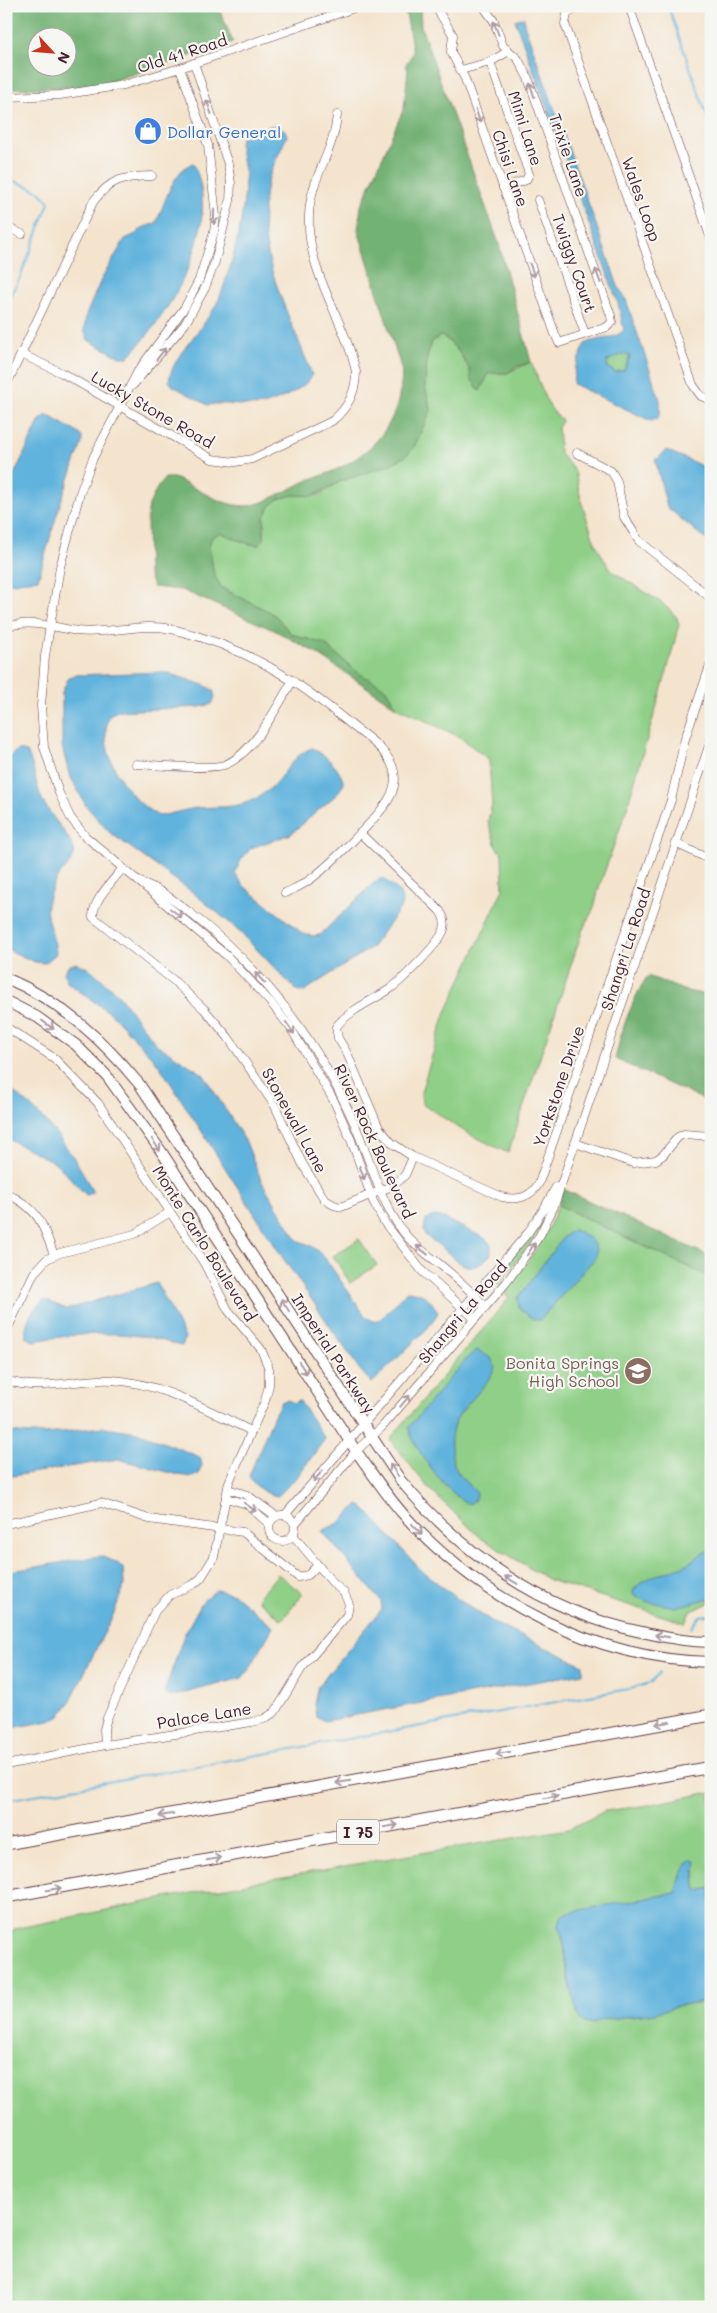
<svg xmlns="http://www.w3.org/2000/svg" width="717" height="2313" font-family="Mali,sans-serif">
	<style>
		.green { fill: #8fcf87; stroke: #6c7759 }
		.forest { fill: #73b274; stroke: #5e6850; fill-rule: evenodd }
		.water { fill: #61b3dd; stroke: #566984; fill-rule: evenodd }
		.lines { fill: none; stroke-linecap: round; stroke-linejoin: round }
		.stream { stroke: #61b3dd; stroke-width: 2 }
		.minor-casing { stroke: #643d43; stroke-width: 9 }
		.major-casing { stroke: #643d43; stroke-width: 12 }
		.highway-casing { stroke: #643d43; stroke-width: 13 }
		.minor { stroke: #fff; stroke-width: 8 }
		.major { stroke: #fff; stroke-width: 10 }
		.highway { stroke: #fff; stroke-width: 11 }
		.oneway { stroke: #ae9aa0 }
		.labels { text-anchor: middle; dominant-baseline: central; stroke-width: 4.5; stroke-linejoin: round; paint-order: stroke }
		.shield { fill: #f6f6f2; stroke: #7e6067; stroke-width: 1 }
		.shield-label { font-size: 15px; font-weight: bold; fill: #4a1f2b }
		.street-label { font-size: 16px; fill: #4a1f2b; stroke: #f6f6f2 }
		.shop-label { font-size: 16px; fill: #366cbe; stroke: #f6f6f2; text-anchor: start }
		.education-label { font-size: 16px; fill: #785e54; stroke: #f6f6f2; text-anchor: end }
	</style>
	<rect width="100%" height="100%" fill="#f6f6f2"/>
	<filter id="ink" filterUnits="userSpaceOnUse"><feTurbulence type="fractalNoise" baseFrequency=".02" numOctaves="2"/><feDisplacementMap in="SourceGraphic" scale="10" xChannelSelector="R" yChannelSelector="G"/><feConvolveMatrix kernelMatrix="1 2 1 2 8 2 1 2 1" color-interpolation-filters="sRGB"/></filter>
	<filter id="wash" filterUnits="userSpaceOnUse"><feTurbulence type="fractalNoise" baseFrequency=".0096" numOctaves="4" result="noise"/><feDisplacementMap in="SourceGraphic" scale="20" xChannelSelector="R" yChannelSelector="G"/><feGaussianBlur stdDeviation="1.12" result="paint"/><feColorMatrix in="noise" values="0 0 0 0 0 0 0 0 0 0 0 0 0 0 0 0 0 1.4 0 .05"/><feComposite in="paint" operator="in"/></filter>
	<g filter="url(#wash)">
		<rect width="100%" height="100%" fill="#f4e4ce"/>
		<g class="green">
			<path d="M440,336C450,338 465,360 469,369C471,373 470,376 473,380C475,384 478,387 480,390L489,373H507L531,362C541,383 543,405 562,420L558,428L560,454L575,471L582,504L594,540L603,558L612,571L662,603L676,616L679,624L667,671L625,814L599,887L594,908L583,929L508,1153L467,1133L422,1104L421,1092L445,1014L503,889L502,853L497,849L488,821L492,804L489,760L460,737L396,707L385,688L360,674L324,644L291,634L276,616L268,611L222,588L214,575L209,546L211,537L221,533L249,544L259,545L264,537V517L271,505L278,499L293,495H319L341,481L387,466L406,456L414,447L431,410L425,387L427,357L432,342Z"/>
			<polygon points="623,354 630,356 624,370 615,372 608,368 607,361"/>
			<polygon points="551,1205 537,1234 498,1286 491,1280 529,1236"/>
			<path d="M558,1205L711,1278V1602L690,1612L685,1623L549,1580L481,1538L429,1489L390,1439L509,1298L503,1291C526,1266 547,1237 558,1205Z"/>
			<polygon points="359,1239 377,1265 350,1283 333,1256"/>
			<polygon points="278,1574 303,1594 282,1620 257,1599"/>
			<polygon points="711,1792 711,1888 698,1891 694,1883 696,1874 688,1863 681,1875 676,1893 564,1914 561,1917 559,1926 564,1944 568,1976 577,2007 577,2016 592,2024 600,2020 655,2013 676,2006 711,2000 711,2307 6,2307 6,1947 14,1929 170,1897 379,1860 569,1829 605,1811 643,1806"/>
		</g>
		<g class="forest">
			<path d="M6,6H218L233,42L97,86L6,89ZM38,38H68V68H38Z"/>
			<path d="M403,6H420L421,27L498,241L531,362L516,367L507,373H489L480,391L471,379L470,370L457,349L445,337L440,336L432,342L427,356L425,387L431,410L414,447L406,456L387,466L341,481L314,496L293,495L278,499L271,505L264,517V537L259,545L249,544L221,533L212,537L209,546L214,575L222,588L268,611L276,616L291,634L324,644L360,674L385,688L396,707L316,653L276,631L182,590L153,587L148,573L147,517L149,505L157,488L165,478H174C198,488 221,507 248,506C261,505 292,488 304,482C311,478 319,477 326,474C373,455 401,424 402,371L358,230L361,206L404,108L408,69L405,66L413,53L407,18Z"/>
			<path d="M648,976L683,990L711,996V1103L615,1059C618,1050 619,1041 622,1032C625,1020 640,985 648,976Z"/>
			<polygon points="563,1189 711,1257 711,1278 558,1205"/>
		</g>
		<g class="water">
			<path d="M524,17V24L618,286L626,300L660,400V414L657,419L651,421L573,384L575,368L585,344C598,337 615,340 624,330L618,303L515,20ZM623,354L630,356L624,370L615,372L608,368L607,361Z"/>
			<path d="M270,126H276L285,130L287,136C280,152 271,168 267,185C252,252 290,314 312,375C309,387 275,402 263,405C246,408 226,401 208,405L173,386L169,381C172,354 211,323 221,294C234,259 245,216 245,179C245,167 237,146 241,138Z"/>
			<path d="M193,163C224,226 172,312 128,357H120L88,340L84,331L86,315L101,280L125,239L136,234L142,228L156,223C165,204 172,171 193,163Z"/>
			<polygon points="47,415 75,431 82,437 82,443 60,504 38,579 6,584 6,492 40,420"/>
			<polygon points="666,450 711,470 711,544 667,507 655,459 658,459"/>
			<path d="M165,672L204,685L213,690L215,697L212,704L200,707L117,711L110,715C94,749 128,801 159,816C171,814 184,810 196,808C222,806 239,810 263,794C282,782 291,755 312,748C327,756 340,768 344,784L336,795L291,834L251,848L241,860L235,874L245,887L302,933L313,936L320,935L377,880L383,878C393,887 405,892 401,907L372,947L303,992L295,989L235,927L191,891L109,832L86,806L69,774L62,746V692L68,679L74,675Z"/>
			<path d="M18,750L27,752C35,767 35,784 42,799C51,818 68,832 75,852C70,866 69,864 60,874C54,881 49,895 47,904C44,921 56,937 56,954L45,963L35,962L6,949V767L11,755Z"/>
			<path d="M76,963L90,969L118,994L156,1044L203,1074L246,1142L262,1182L297,1240L312,1246L325,1258L366,1317L375,1322L383,1317L407,1291C424,1293 430,1297 438,1313L427,1329L372,1383L360,1370L281,1255L159,1065L114,1016L67,982L64,973L68,966Z"/>
			<path d="M6,1087C41,1109 77,1156 93,1193L86,1195L56,1163L6,1138Z"/>
			<path d="M435,1216L441,1217L486,1239L491,1245V1254C470,1278 460,1263 441,1247C436,1242 430,1240 425,1235L424,1230L426,1219Z"/>
			<path d="M573,1230C585,1233 601,1245 595,1258L540,1320L531,1318L519,1308L518,1298L563,1237Z"/>
			<path d="M157,1283L185,1338L182,1346C168,1343 154,1337 140,1336C104,1331 69,1335 33,1341L26,1336C24,1323 33,1307 44,1300L67,1309Z"/>
			<path d="M477,1350L491,1358L495,1367C487,1388 467,1401 456,1420C448,1434 450,1459 458,1473C463,1481 471,1486 477,1493L475,1500L469,1504C452,1499 410,1445 409,1427L468,1357Z"/>
			<path d="M287,1400L295,1403L299,1400L325,1439L297,1477L278,1496C265,1494 255,1487 249,1476L273,1417L281,1402Z"/>
			<path d="M105,1427L137,1432L200,1457L202,1465L198,1475L191,1477L179,1475L118,1459L6,1477V1430C38,1440 73,1429 105,1427Z"/>
			<polygon points="357,1505 363,1507 421,1570 458,1599 496,1624 583,1665 583,1673 324,1721 316,1716 314,1704 318,1686 382,1609 381,1601 322,1531 339,1523"/>
			<path d="M711,1550V1598L676,1607L648,1602L634,1596L633,1591C647,1572 672,1574 690,1562C698,1557 702,1552 711,1550Z"/>
			<polygon points="100,1556 116,1562 123,1568 124,1585 114,1613 69,1704 59,1717 49,1721 6,1729 6,1572"/>
			<polygon points="216,1590 234,1594 273,1627 250,1668 242,1678 170,1697 164,1693 184,1635 202,1602"/>
			<path d="M692,1860L696,1861C697,1872 691,1881 698,1891L711,1888V2000L676,2006L655,2013L600,2020C591,2025 588,2025 579,2020L568,1976L564,1944L559,1926L561,1917L564,1914L586,1909L676,1893C681,1881 680,1868 692,1860Z"/>
		</g>
		<g class="lines">
			<g class="stream">
				<polyline points="668,6 711,127"/>
				<path d="M6,178C20,184 42,188 49,203L19,280L6,303"/>
				<polyline points="691,1628 700,1616 711,1615"/>
				<polyline points="6,1800 634,1688 650,1683 660,1672"/>
			</g>
		</g>
	</g>
	<g filter="url(#ink)">
		<g class="lines">
			<g class="minor-casing">
				<g id="minor">
					<polyline points="435,6 453,35 451,52 465,79 555,334 559,343 607,327 612,322 611,316 528,78 518,59 503,46 494,21 483,6"/>
					<polyline points="580,6 567,14 565,24 693,385 701,396 711,400"/>
					<polyline points="629,6 711,239"/>
					<polyline points="707,6 711,16"/>
					<polyline points="490,62 529,174 526,180 503,188"/>
					<polyline points="180,68 208,145 216,216 214,232 199,280 185,307 138,371 93,458 80,493 60,567 45,656 41,706 44,747 59,793 70,817 85,836 227,956 271,1003 290,1027 334,1101 351,1140 373,1201 384,1222 422,1271 474,1318"/>
					<polyline points="461,70 490,62 507,52"/>
					<polyline points="6,97 60,95 124,85 180,68 360,6"/>
					<polyline points="538,200 585,334"/>
					<polyline points="6,227 22,234"/>
					<path d="M21,354L62,373L212,459L235,462L252,459L332,421C348,408 356,393 356,372C345,319 306,272 309,216C310,177 334,153 337,115"/>
					<polyline points="133,385 185,324 205,288 215,262 230,201 231,183 228,164 194,63"/>
					<path d="M6,386L93,202C111,178 123,177 152,176"/>
					<polyline points="577,453 611,471 617,481 624,517 639,541 711,598"/>
					<path d="M6,627C30,619 53,627 77,631C108,635 141,622 172,629C246,647 296,679 354,727C369,739 389,751 394,771C396,779 394,789 390,797C381,815 326,869 308,881C301,886 293,889 285,893"/>
					<path d="M136,764C156,765 207,770 224,765C253,755 278,705 293,680"/>
					<path d="M360,833L440,911C444,917 446,922 444,929C441,942 401,981 390,989C372,1001 349,1010 336,1027L338,1038L347,1053L379,1128L392,1143L413,1157L502,1197C517,1201 531,1197 539,1183L671,800L685,739L711,663"/>
					<polyline points="675,843 711,860"/>
					<path d="M122,869C112,882 93,900 93,917L173,980L204,1009L228,1037L275,1106L303,1165L325,1200L334,1205L341,1207L394,1185L405,1175L413,1157"/>
					<path d="M140,882C159,888 173,900 189,912C261,967 319,1042 355,1125C370,1160 379,1198 401,1229C411,1243 424,1252 437,1262C454,1276 470,1290 485,1306"/>
					<polyline points="6,1027 54,1058 98,1103 204,1263 228,1310 261,1349 269,1369 269,1385 265,1401 229,1482 214,1557 201,1578 194,1584 170,1595 155,1611 107,1718 104,1729 105,1745"/>
					<polyline points="575,1143 633,1163 656,1160 663,1155 678,1137 684,1134 711,1136"/>
					<path d="M6,1193C40,1210 41,1221 54,1255"/>
					<polyline points="6,1332 34,1273 47,1259 60,1253 135,1234 170,1212"/>
					<path d="M6,1380C41,1393 76,1378 112,1380C162,1383 207,1410 251,1431"/>
					<polyline points="228,1489 247,1495 276,1516"/>
					<polyline points="226,1498 247,1504 269,1524"/>
					<circle cx="282" cy="1528" r="13"/>
					<polyline points="285,1515 527,1234 544,1209 556,1187"/>
					<polyline points="6,1524 101,1503 149,1519 243,1532 298,1577 308,1575 318,1565"/>
					<polyline points="295,1524 356,1451 383,1426 506,1283 540,1235 554,1206 711,740"/>
					<polyline points="6,1765 105,1745 252,1722 264,1719 275,1712 302,1668 347,1615 349,1604 344,1593 332,1582 293,1535"/>
				</g>
			</g>
			<g class="major-casing">
				<g id="major">
					<path d="M6,978C62,1002 102,1039 140,1085L401,1481C466,1558 548,1613 646,1633C667,1638 689,1642 711,1642"/>
					<path d="M6,1001L37,1017L76,1045L107,1076L161,1151L356,1451C372,1473 386,1495 404,1515C480,1600 595,1660 711,1662"/>
				</g>
			</g>
			<g class="highway-casing">
				<g id="highway">
					<polyline points="6,1844 711,1715"/>
					<polyline points="6,1897 711,1767"/>
				</g>
			</g>
			<use href="#minor" class="minor"/>
			<use href="#major" class="major"/>
			<use href="#highway" class="highway"/>
		</g>
		<defs><path id="oneway-shaft" d="M-6 0H5M1.5-3L5.5 0L1.5 3" fill="none" stroke-width="1.6" stroke-linecap="round" stroke-linejoin="round" transform="scale(1.25)"/></defs>
		<g class="oneway">
			<use href="#oneway-shaft" transform="translate(496 28) rotate(-111)"/>
			<use href="#oneway-shaft" transform="translate(532 90) rotate(-109)"/>
			<use href="#oneway-shaft" transform="translate(209 107) rotate(-109)"/>
			<use href="#oneway-shaft" transform="translate(478 116) rotate(72)"/>
			<use href="#oneway-shaft" transform="translate(214 217) rotate(91)"/>
			<use href="#oneway-shaft" transform="translate(532 270) rotate(70)"/>
			<use href="#oneway-shaft" transform="translate(598 276) rotate(-110)"/>
			<use href="#oneway-shaft" transform="translate(161 354) rotate(-52)"/>
			<use href="#oneway-shaft" transform="translate(176 913) rotate(37)"/>
			<use href="#oneway-shaft" transform="translate(260 978) rotate(-133)"/>
			<use href="#oneway-shaft" transform="translate(48 1025) rotate(36)"/>
			<use href="#oneway-shaft" transform="translate(290 1028) rotate(55)"/>
			<use href="#oneway-shaft" transform="translate(156 1145) rotate(56)"/>
			<use href="#oneway-shaft" transform="translate(362 1173) rotate(71)"/>
			<use href="#oneway-shaft" transform="translate(531 1249) rotate(-57)"/>
			<use href="#oneway-shaft" transform="translate(422 1250) rotate(-142)"/>
			<use href="#oneway-shaft" transform="translate(285 1305) rotate(-123)"/>
			<use href="#oneway-shaft" transform="translate(303 1368) rotate(57)"/>
			<use href="#oneway-shaft" transform="translate(405 1401) rotate(-50)"/>
			<use href="#oneway-shaft" transform="translate(394 1470) rotate(-124)"/>
			<use href="#oneway-shaft" transform="translate(318 1476) rotate(130)"/>
			<use href="#oneway-shaft" transform="translate(250 1507) rotate(35)"/>
			<use href="#oneway-shaft" transform="translate(417 1529) rotate(46)"/>
			<use href="#oneway-shaft" transform="translate(511 1580) rotate(-149)"/>
			<use href="#oneway-shaft" transform="translate(662 1636) rotate(-171)"/>
			<use href="#oneway-shaft" transform="translate(663 1723) rotate(170)"/>
			<use href="#oneway-shaft" transform="translate(503 1753) rotate(170)"/>
			<use href="#oneway-shaft" transform="translate(343 1782) rotate(170)"/>
			<use href="#oneway-shaft" transform="translate(551 1797) rotate(-10)"/>
			<use href="#oneway-shaft" transform="translate(166 1815) rotate(170)"/>
			<use href="#oneway-shaft" transform="translate(391 1826) rotate(-10)"/>
			<use href="#oneway-shaft" transform="translate(214 1859) rotate(-10)"/>
			<use href="#oneway-shaft" transform="translate(54 1889) rotate(-10)"/>
		</g>
	</g>
	<defs>
		<g id="shop-disc" transform="scale(1.4375)"><circle r="9.5" fill="#3f7fe0" stroke="#f6f6f2"/><path d="M-5-2.5h2.3a2.7 3.5 0 0 1 5.4 0H5L5.5 6h-11ZM-1.5-2.5h3a1.5 2.3 0 0 0-3 0Z" fill="#fff"/></g>
		<g id="school-disc" transform="scale(1.4375)"><circle r="9.5" fill="#8d6e63" stroke="#f6f6f2"/><path d="M0-5L7-2L0 1L-7-2ZM-4 1L0 2.5L4 1V4Q0 6-4 4Z" fill="#fff"/></g>
	</defs>
	<g fill-rule="evenodd">
		<use href="#shop-disc" x="148" y="131"/>
		<use href="#school-disc" x="638" y="1371"/>
	</g>
	<g class="labels">
		<rect class="shield" x="337" y="1819.5" width="42" height="25" rx="4"/>
		<g class="shield-label">
			<text x="358" y="1832">I 75</text>
		</g>
		<g class="street-label">
			<text transform="translate(182 53) rotate(-18)">Old 41 Road</text>
			<text transform="translate(526 128) rotate(72)">Mimi Lane</text>
			<text transform="translate(569 155) rotate(71)">Trixie Lane</text>
			<text transform="translate(511 168) rotate(71)">Chisi Lane</text>
			<text transform="translate(642 199) rotate(71)">Wales Loop</text>
			<text transform="translate(575 263) rotate(71)">Twiggy Court</text>
			<text transform="translate(153 409) rotate(30)">Lucky Stone Road</text>
			<text transform="translate(625 949) rotate(-72)">Shangri La Road</text>
			<text transform="translate(558 1086) rotate(-71)">Yorkstone Drive</text>
			<text transform="translate(295 1120) rotate(61)">Stonewall Lane</text>
			<text transform="translate(375 1141) rotate(65)">River Rock Boulevard</text>
			<text transform="translate(205 1243) rotate(58)">Monte Carlo Boulevard</text>
			<text transform="translate(462 1312) rotate(-50)">Shangri La Road</text>
			<text transform="translate(334 1353) rotate(57)">Imperial Parkway</text>
			<text transform="translate(204 1715) rotate(-9)">Palace Lane</text>
		</g>
		<g class="shop-label">
			<text x="167" y="131">Dollar General</text>
		</g>
		<g class="education-label">
			<text x="619" y="1362">Bonita Springs<tspan x="619" dy="18">High School</tspan></text>
		</g>
	</g>
	<rect width="717" height="2313" fill="none" stroke="#f6f6f2" stroke-width="25"/>
	<g transform="translate(52 52) rotate(116)"><circle r="24" fill="#f6f6f2" stroke="#b1a0a2"/>
	<path d="M0-4L9 19L0 12L-9 19Z" fill="#c8321e"/>
	<text y="-8" font-size="14" font-weight="bold" text-anchor="middle" fill="#4a1f2b">N</text>
	</g>
</svg>
